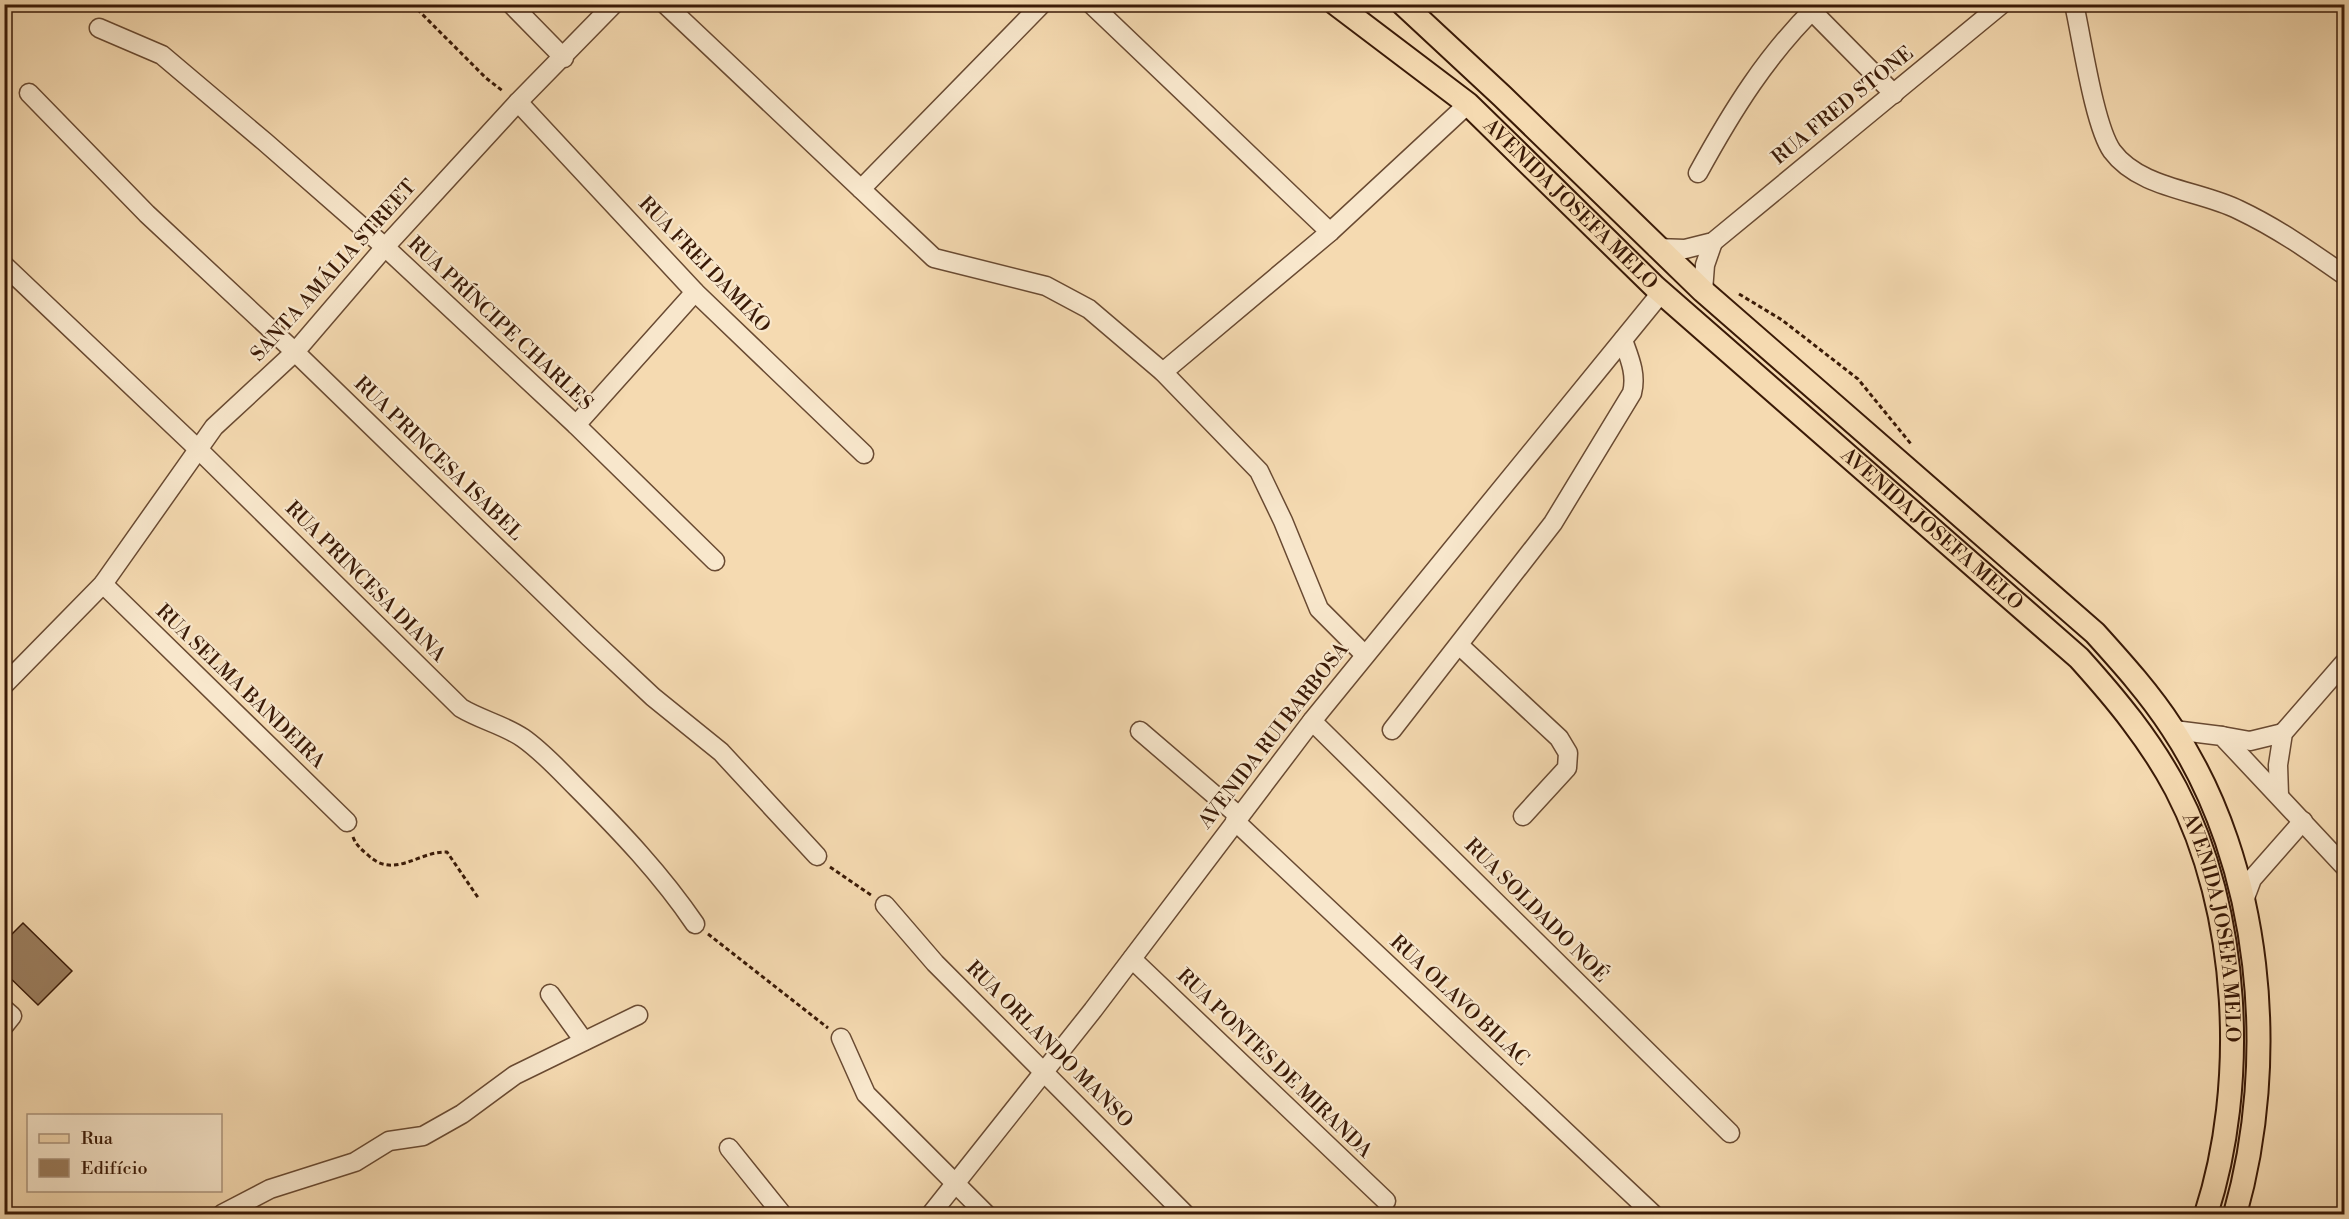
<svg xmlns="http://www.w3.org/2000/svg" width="2349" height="1219" font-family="'Libre Bodoni',serif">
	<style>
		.building { fill: #9b7e5f; stroke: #3a1a07; stroke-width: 1.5 }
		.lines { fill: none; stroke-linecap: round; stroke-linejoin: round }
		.minor-casing { stroke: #694a32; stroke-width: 21 }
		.major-casing { stroke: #3a1a07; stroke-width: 26 }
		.path { stroke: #3a1a07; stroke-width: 3; stroke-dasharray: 4.5 3; stroke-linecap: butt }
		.minor { stroke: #f8e7cc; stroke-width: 18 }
		.major { stroke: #f5dab1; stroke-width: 22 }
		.labels { text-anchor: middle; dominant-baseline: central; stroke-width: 4.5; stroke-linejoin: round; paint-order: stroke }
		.street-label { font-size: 20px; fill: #3a1a07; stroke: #f8e7cc }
	</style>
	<rect width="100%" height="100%" fill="#f5dab1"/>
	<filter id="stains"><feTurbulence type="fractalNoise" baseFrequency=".00333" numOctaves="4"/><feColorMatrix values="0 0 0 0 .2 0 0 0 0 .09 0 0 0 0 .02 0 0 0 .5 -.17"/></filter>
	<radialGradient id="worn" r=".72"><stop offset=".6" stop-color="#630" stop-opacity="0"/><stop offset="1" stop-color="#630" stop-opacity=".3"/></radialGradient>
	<polygon class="building" points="23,923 72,971 38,1005 4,972 4,942"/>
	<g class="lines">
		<g class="minor-casing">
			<g id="minor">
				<polyline points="511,4 564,58"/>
				<polyline points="665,4 934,258 1046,286 1089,309 1163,372 1259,471 1283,521 1319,609 1365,655"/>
				<polyline points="1091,4 1330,232"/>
				<path d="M2074,4C2082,39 2094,125 2112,151C2140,189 2199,190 2239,210C2277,228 2310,251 2344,275"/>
				<polyline points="1812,11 1894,94"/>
				<polyline points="99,28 162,55 265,142 385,247 576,425 715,561"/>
				<polyline points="29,93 147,214 295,352 589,637 653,697 721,752 817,856"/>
				<polyline points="518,102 695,292 864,454"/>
				<path d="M1698,173C1732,111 1767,54 1819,4"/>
				<polyline points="861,189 1042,4"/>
				<polyline points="1656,248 1685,249 1713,242 2002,4"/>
				<path d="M4,265L198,449L461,708C481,720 504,725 523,738C543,752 560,771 577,788C620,831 661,874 695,924"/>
				<polyline points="1703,291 1705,265 1713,242"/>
				<polyline points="1163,372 1330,232 1468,104"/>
				<polyline points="576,425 695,292"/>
				<polyline points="103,584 347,822"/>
				<polyline points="1459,645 1559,738 1568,753 1567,768 1523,816"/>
				<polyline points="4,685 103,584 214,427 295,352 385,247 518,102 614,4"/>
				<polyline points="1312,721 1730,1133"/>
				<path d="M1392,730L1553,523L1632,393C1637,374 1629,357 1623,340"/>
				<polyline points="2174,730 2222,736 2344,866"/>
				<polyline points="1140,731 1239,816"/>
				<polyline points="2222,736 2250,741 2283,733"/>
				<polyline points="2279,795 2278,765 2283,733 2344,663"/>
				<polyline points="1235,821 1653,1214"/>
				<polyline points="2243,903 2252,879 2303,821"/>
				<polyline points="885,905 935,963 1185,1214"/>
				<polyline points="1132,959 1386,1201"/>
				<polyline points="550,994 584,1041"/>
				<polyline points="4,1009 12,1016 4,1026"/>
				<polyline points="841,1038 866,1094 986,1214"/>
				<polyline points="729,1148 782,1214"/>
				<polyline points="222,1214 270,1189 355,1162 389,1141 423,1136 462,1114 515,1075 638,1015"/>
				<polyline points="931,1214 1093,1010 1312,721 1661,293"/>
			</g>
		</g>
		<g class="major-casing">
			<g id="major">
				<path id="s1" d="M1336,4L1468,104L1655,287L2079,658C2116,699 2150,740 2176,789C2240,911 2248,1085 2206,1214"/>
				<path d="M1403,4L1502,96L1703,291L2095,633C2123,664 2150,694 2172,728C2263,865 2279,1060 2235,1214"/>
			</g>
		</g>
		<g class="path">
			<polyline points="412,4 486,78 504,92"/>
			<polyline points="1739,294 1782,320 1858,379 1911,444"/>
			<path d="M353,837C356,845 361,849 368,855C394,880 418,851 447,852L479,899"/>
			<polyline points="830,867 871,895"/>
			<polyline points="708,934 828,1028"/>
		</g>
		<use href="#minor" class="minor"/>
		<use href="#major" class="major"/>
	</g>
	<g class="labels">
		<g class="street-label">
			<text transform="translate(1843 106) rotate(-39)">RUA FRED STONE</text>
			<text stroke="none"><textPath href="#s1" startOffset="309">AVENIDA JOSEFA MELO</textPath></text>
			<text transform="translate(704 265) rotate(46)">RUA FREI DAMIÃO</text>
			<text transform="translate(334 271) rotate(-48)">SANTA AMÁLIA STREET</text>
			<text transform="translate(500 324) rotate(43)">RUA PRÍNCIPE CHARLES</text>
			<text transform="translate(438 459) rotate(44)">RUA PRINCESA ISABEL</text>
			<text stroke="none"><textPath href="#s1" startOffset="795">AVENIDA JOSEFA MELO</textPath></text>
			<text transform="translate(365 582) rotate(45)">RUA PRINCESA DIANA</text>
			<text transform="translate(240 687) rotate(44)">RUA SELMA BANDEIRA</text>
			<text transform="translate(1274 736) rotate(-52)">AVENIDA RUI BARBOSA</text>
			<text transform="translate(1536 911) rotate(45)">RUA SOLDADO NOÉ</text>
			<text stroke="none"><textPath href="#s1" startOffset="1299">AVENIDA JOSEFA MELO</textPath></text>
			<text transform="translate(1459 1001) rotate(43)">RUA OLAVO BILAC</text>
			<text transform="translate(1049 1045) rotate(45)">RUA ORLANDO MANSO</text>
			<text transform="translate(1274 1064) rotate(44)">RUA PONTES DE MIRANDA</text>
		</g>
	</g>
	<rect width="2349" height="1219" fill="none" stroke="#f5dab1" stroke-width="24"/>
	<rect x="6" y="6" width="2337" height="1207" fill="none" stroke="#3a1a07" stroke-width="3"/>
	<rect x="12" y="12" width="2325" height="1195" fill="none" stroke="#3a1a07" stroke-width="1.5"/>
	<rect x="27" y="1114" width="195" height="78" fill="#f8e7cc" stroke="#ac957d" stroke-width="1.5"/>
	<rect x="39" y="1134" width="30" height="9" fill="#f5dab1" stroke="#ac957d" stroke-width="1.5"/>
	<text x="81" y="1144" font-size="18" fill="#3a1a07">Rua</text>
	<rect x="39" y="1159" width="30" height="18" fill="#9b7e5f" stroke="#ac957d" stroke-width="1.5"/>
	<text x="81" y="1174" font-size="18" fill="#3a1a07">Edifício</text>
	<rect width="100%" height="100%" filter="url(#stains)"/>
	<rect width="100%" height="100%" fill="url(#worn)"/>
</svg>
